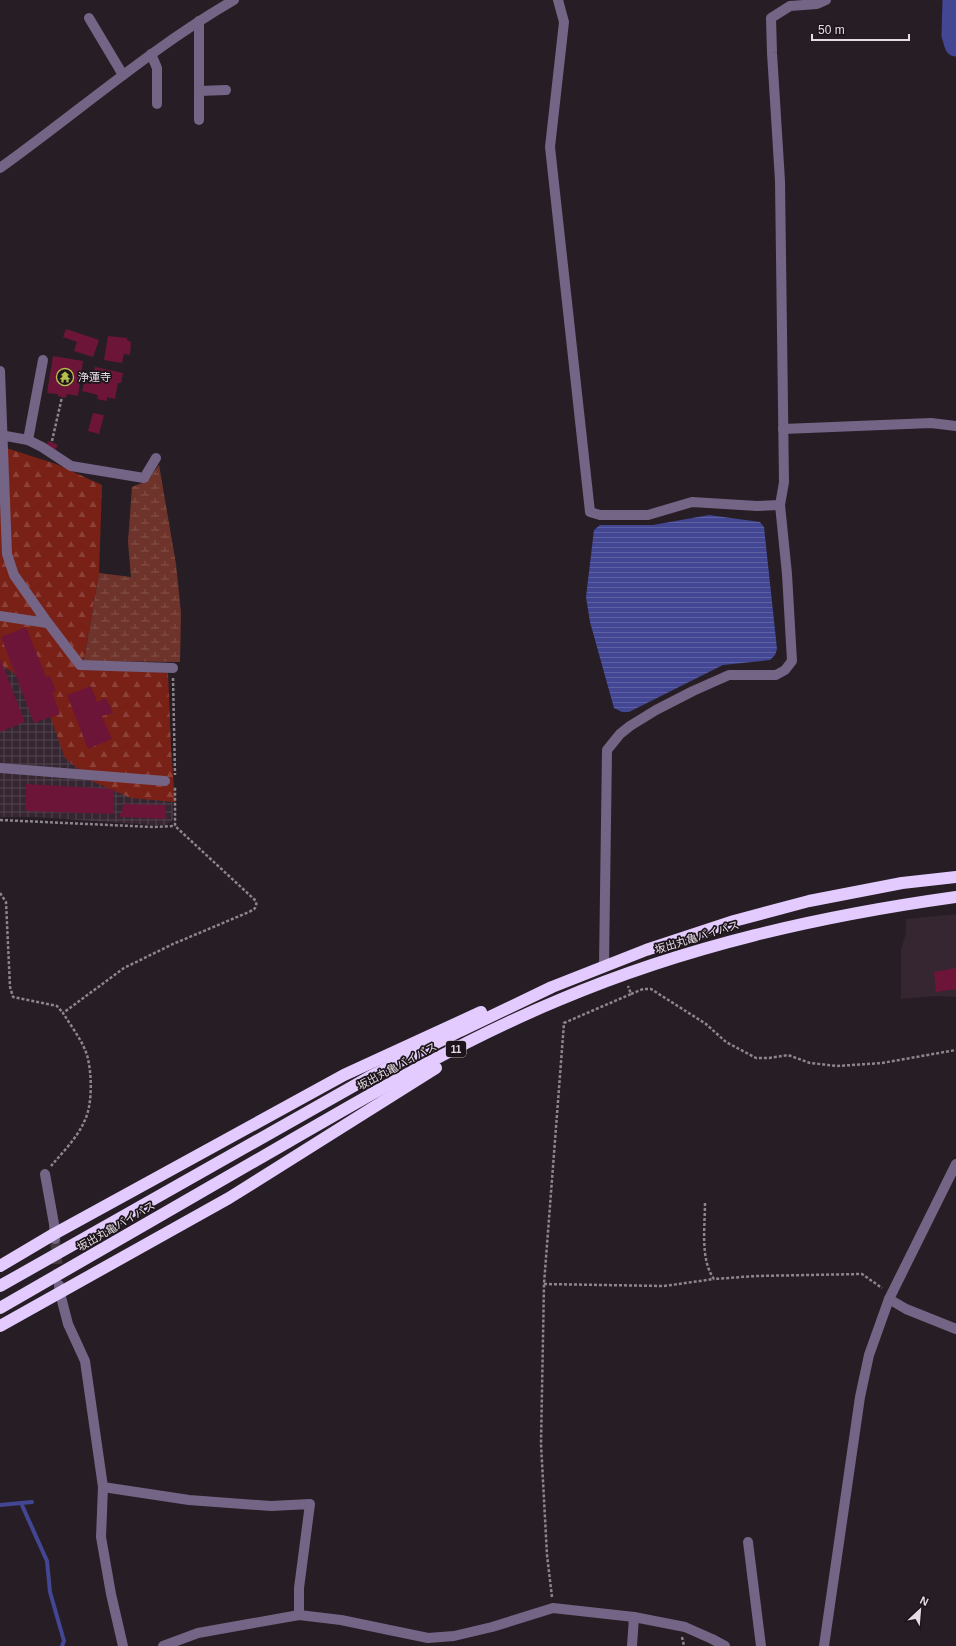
<svg xmlns="http://www.w3.org/2000/svg" width="956" height="1646" font-family="Helvetica,'Noto Sans JP',sans-serif">
	<style>
		.built { fill: #352631 }
		.industrial { fill: url(#industrial-grid) }
		.forest { fill: url(#forest-firs) }
		.wetland { fill: url(#wetland-marsh) }
		.water { fill: url(#water-rules) }
		.lines { fill: none; stroke-linecap: round; stroke-linejoin: round }
		.stream { stroke: #424693; stroke-width: 4 }
		.river { stroke: #424693; stroke-width: 23 }
		.building { fill: #6d1538 }
		.minor-tunnel { stroke: #433b41; stroke-width: 10; stroke-dasharray: 10 5; stroke-linecap: butt }
		.path { stroke: #8d858b; stroke-width: 2.5; stroke-dasharray: 3 2; stroke-linecap: butt }
		.minor { stroke: #746486; stroke-width: 10 }
		.highway { stroke: #e3cbff; stroke-width: 12 }
		.labels { text-anchor: middle; dominant-baseline: central; stroke-width: 3.5; stroke-linejoin: round; paint-order: stroke }
		.shield { fill: #1d151b; stroke: #a8a1a6; stroke-width: 1 }
		.shield-label { font-size: 10px; font-weight: bold; fill: #e4dde2 }
		.poi-label { font-size: 11px; fill: #e4dde2; stroke: #1d151b; text-anchor: start }
		.street-label { font-size: 11px; fill: #e4dde2; stroke: #1d151b }
	</style>
	<defs>
		<pattern id="industrial-grid" width="8" height="8" patternUnits="userSpaceOnUse"><rect width="8" height="8" fill="#352631"/><path d="M0 4h8M4 0v8" fill="none" stroke="#52454f"/></pattern>
		<pattern id="forest-firs" width="22" height="20" patternUnits="userSpaceOnUse"><rect width="22" height="20" fill="#792116"/><path d="M5 1l3.5 6h-7zM16 11l3.5 6h-7z" fill="#8c4138"/></pattern>
		<pattern id="wetland-marsh" width="20" height="14" patternUnits="userSpaceOnUse"><rect width="20" height="14" fill="#6e342c"/><path d="M1 5h8M5 5V1M11 12h8M15 12V8" fill="none" stroke="#83514a"/></pattern>
		<pattern id="water-rules" width="6" height="5" patternUnits="userSpaceOnUse"><rect width="6" height="5" fill="#424693"/><path d="M0 2.5h6" fill="none" stroke="#5d60a2"/></pattern>
	</defs>
	<rect width="100%" height="100%" fill="#271e25"/>
	<polygon class="built" points="956,914 956,997 935,996 901,999 901,949 906,934 906,919"/>
	<polygon class="industrial" points="0,621 78,671 168,673 173,819 171,822 165,825 152,825 36,817 0,817"/>
	<polygon class="forest" points="0,446 56,464 102,485 99,573 84,660 168,673 171,748 175,802 131,798 94,782 65,758 43,696 11,671 0,665"/>
	<polygon class="wetland" points="159,465 176,564 181,613 180,662 84,661 99,573 131,577 128,542 132,487 147,481"/>
	<polygon class="water" points="709,515 760,522 764,527 777,649 775,655 770,660 723,665 629,712 622,712 614,708 590,622 586,597 594,530 600,525 653,525"/>
	<g class="lines">
		<g class="stream">
			<polyline points="21,1503 47,1561 50,1592 64,1641 62,1646"/>
			<polyline points="0,1505 32,1502"/>
		</g>
		<polyline class="river" points="954,0 953,35 956,45"/>
	</g>
	<g class="building">
		<polygon points="66,329 99,340 93,357 74,351 77,342 63,337"/>
		<polygon points="108,336 127,338 127,340 131,342 130,355 124,354 122,363 104,360"/>
		<polygon points="53,356 83,361 78,396 67,394 66,398 58,396 58,394 47,393"/>
		<polygon points="95,367 123,373 121,383 118,383 115,399 107,397 107,401 97,399 98,395 82,391 84,383 91,384"/>
		<polygon points="93,413 104,415 99,434 88,431"/>
		<polygon points="49,441 58,445 55,450 46,445"/>
		<polygon points="26,627 46,677 50,676 56,691 52,692 60,714 34,723 1,637"/>
		<polygon points="0,658 25,722 0,732"/>
		<polygon points="91,686 97,702 106,698 113,713 102,716 112,739 88,749 67,695"/>
		<polygon points="26,784 114,789 114,814 25,811"/>
		<polygon points="123,804 166,805 166,819 120,817 120,813 122,813"/>
		<polygon points="956,968 956,989 936,992 934,972"/>
	</g>
	<g class="lines">
		<polyline class="minor-tunnel" points="55,1239 59,1281"/>
		<g class="path">
			<polyline points="52,441 62,397"/>
			<polyline points="173,678 175,775"/>
			<polyline points="0,820 153,827 175,826"/>
			<polyline points="0,893 6,902 10,987 13,997 57,1006 63,1013"/>
			<polyline points="631,994 643,989 651,989 706,1024 726,1042 756,1058 769,1058 788,1055 810,1063 837,1066 882,1063 956,1050"/>
			<path d="M51,1166C62,1153 77,1138 84,1122C93,1105 92,1073 87,1055C82,1040 71,1026 63,1013L124,968L173,944L249,912C255,909 257,908 256,901L175,826V786"/>
			<path d="M705,1203C705,1226 700,1260 714,1279L756,1276L862,1274L882,1288"/>
			<polyline points="544,1284 664,1286 714,1279"/>
			<polyline points="552,1597 547,1555 541,1444 544,1284 564,1023 631,994 628,986"/>
			<polyline points="682,1637 684,1646"/>
		</g>
		<g class="minor">
			<polyline points="558,0 564,22 550,147 590,512 600,515 648,515 692,502 757,506 780,505"/>
			<polyline points="89,18 123,75"/>
			<polyline points="199,21 199,120"/>
			<polyline points="151,54 157,68 157,104"/>
			<polyline points="199,91 226,90"/>
			<path d="M0,168C78,112 151,48 234,0"/>
			<polyline points="0,371 7,554 14,575 45,619 80,665 173,668"/>
			<polyline points="783,429 931,423 956,426"/>
			<polyline points="0,435 28,440 42,447 71,466 144,478 156,458"/>
			<polyline points="28,440 43,360"/>
			<polyline points="0,616 47,623"/>
			<polyline points="0,768 165,781"/>
			<polyline points="604,966 607,750 620,734 630,726 656,710 693,691 729,675 776,675 785,670 792,661 787,574 780,505 784,482 780,181 772,53 771,18 790,6 817,4 826,0"/>
			<polyline points="45,1174 54,1224 55,1239"/>
			<polyline points="59,1285 60,1293 68,1324 85,1361 103,1487 101,1537 111,1594 123,1646"/>
			<polyline points="889,1299 906,1309 956,1329"/>
			<polyline points="103,1487 189,1500 271,1506 310,1504 299,1588 299,1615"/>
			<polyline points="748,1542 761,1646"/>
			<polyline points="163,1646 198,1633 299,1615 341,1620 428,1638 454,1636 492,1627 553,1608 634,1617 685,1627 712,1639 725,1646"/>
			<polyline points="632,1646 634,1617"/>
			<polyline points="824,1646 860,1397 869,1355 889,1299 956,1164"/>
		</g>
		<g class="highway">
			<polyline points="0,1266 54,1234 344,1075 481,1012"/>
			<polyline points="0,1286 373,1075 460,1031 552,987 646,950 734,921 809,901 902,883 956,877"/>
			<path d="M0,1308C96,1253 192,1197 288,1142C376,1091 465,1039 559,1000C686,946 820,916 956,897"/>
			<polyline points="0,1326 229,1198 436,1068"/>
		</g>
	</g>
	<defs>
		<g id="temple-ring" transform="scale(0.9)"><circle r="9.5" fill="#1d151b" stroke="#b5c249" stroke-width="1.5"/><path d="M0-6L5-2H3V0L6.5 2.5H4V6H1.5V3h-3V6H-4V2.5H-6.5L-3 0V-2H-5Z" fill="#b5c249"/></g>
	</defs>
	<g fill-rule="evenodd">
		<use href="#temple-ring" x="65" y="377"/>
	</g>
	<g class="labels">
		<rect class="shield" x="446" y="1041" width="20" height="16" rx="3"/>
		<g class="shield-label">
			<text x="456" y="1049">11</text>
		</g>
		<g class="poi-label">
			<text x="78" y="377">浄蓮寺</text>
		</g>
		<g class="street-label">
			<text transform="translate(697 937) rotate(-17)">坂出丸亀バイパス</text>
			<text transform="translate(397 1066) rotate(-28)">坂出丸亀バイパス</text>
			<text transform="translate(116 1226) rotate(-30)">坂出丸亀バイパス</text>
		</g>
	</g>
	<g transform="translate(920 1610) rotate(26)" stroke="#1d151b" stroke-width="3" paint-order="stroke">
	<path d="M0-3L7 15L0 10L-7 15Z" fill="#e4dde2"/>
	<text y="-6" font-size="11" font-weight="bold" text-anchor="middle" fill="#e4dde2">N</text>
	</g>
	<path d="M812 34v6h97v-6" fill="none" stroke="#e4dde2" stroke-width="2"/>
	<text x="818" y="34" font-size="12" fill="#e4dde2" stroke="#1d151b" stroke-width="3" paint-order="stroke">50 m</text>
</svg>
